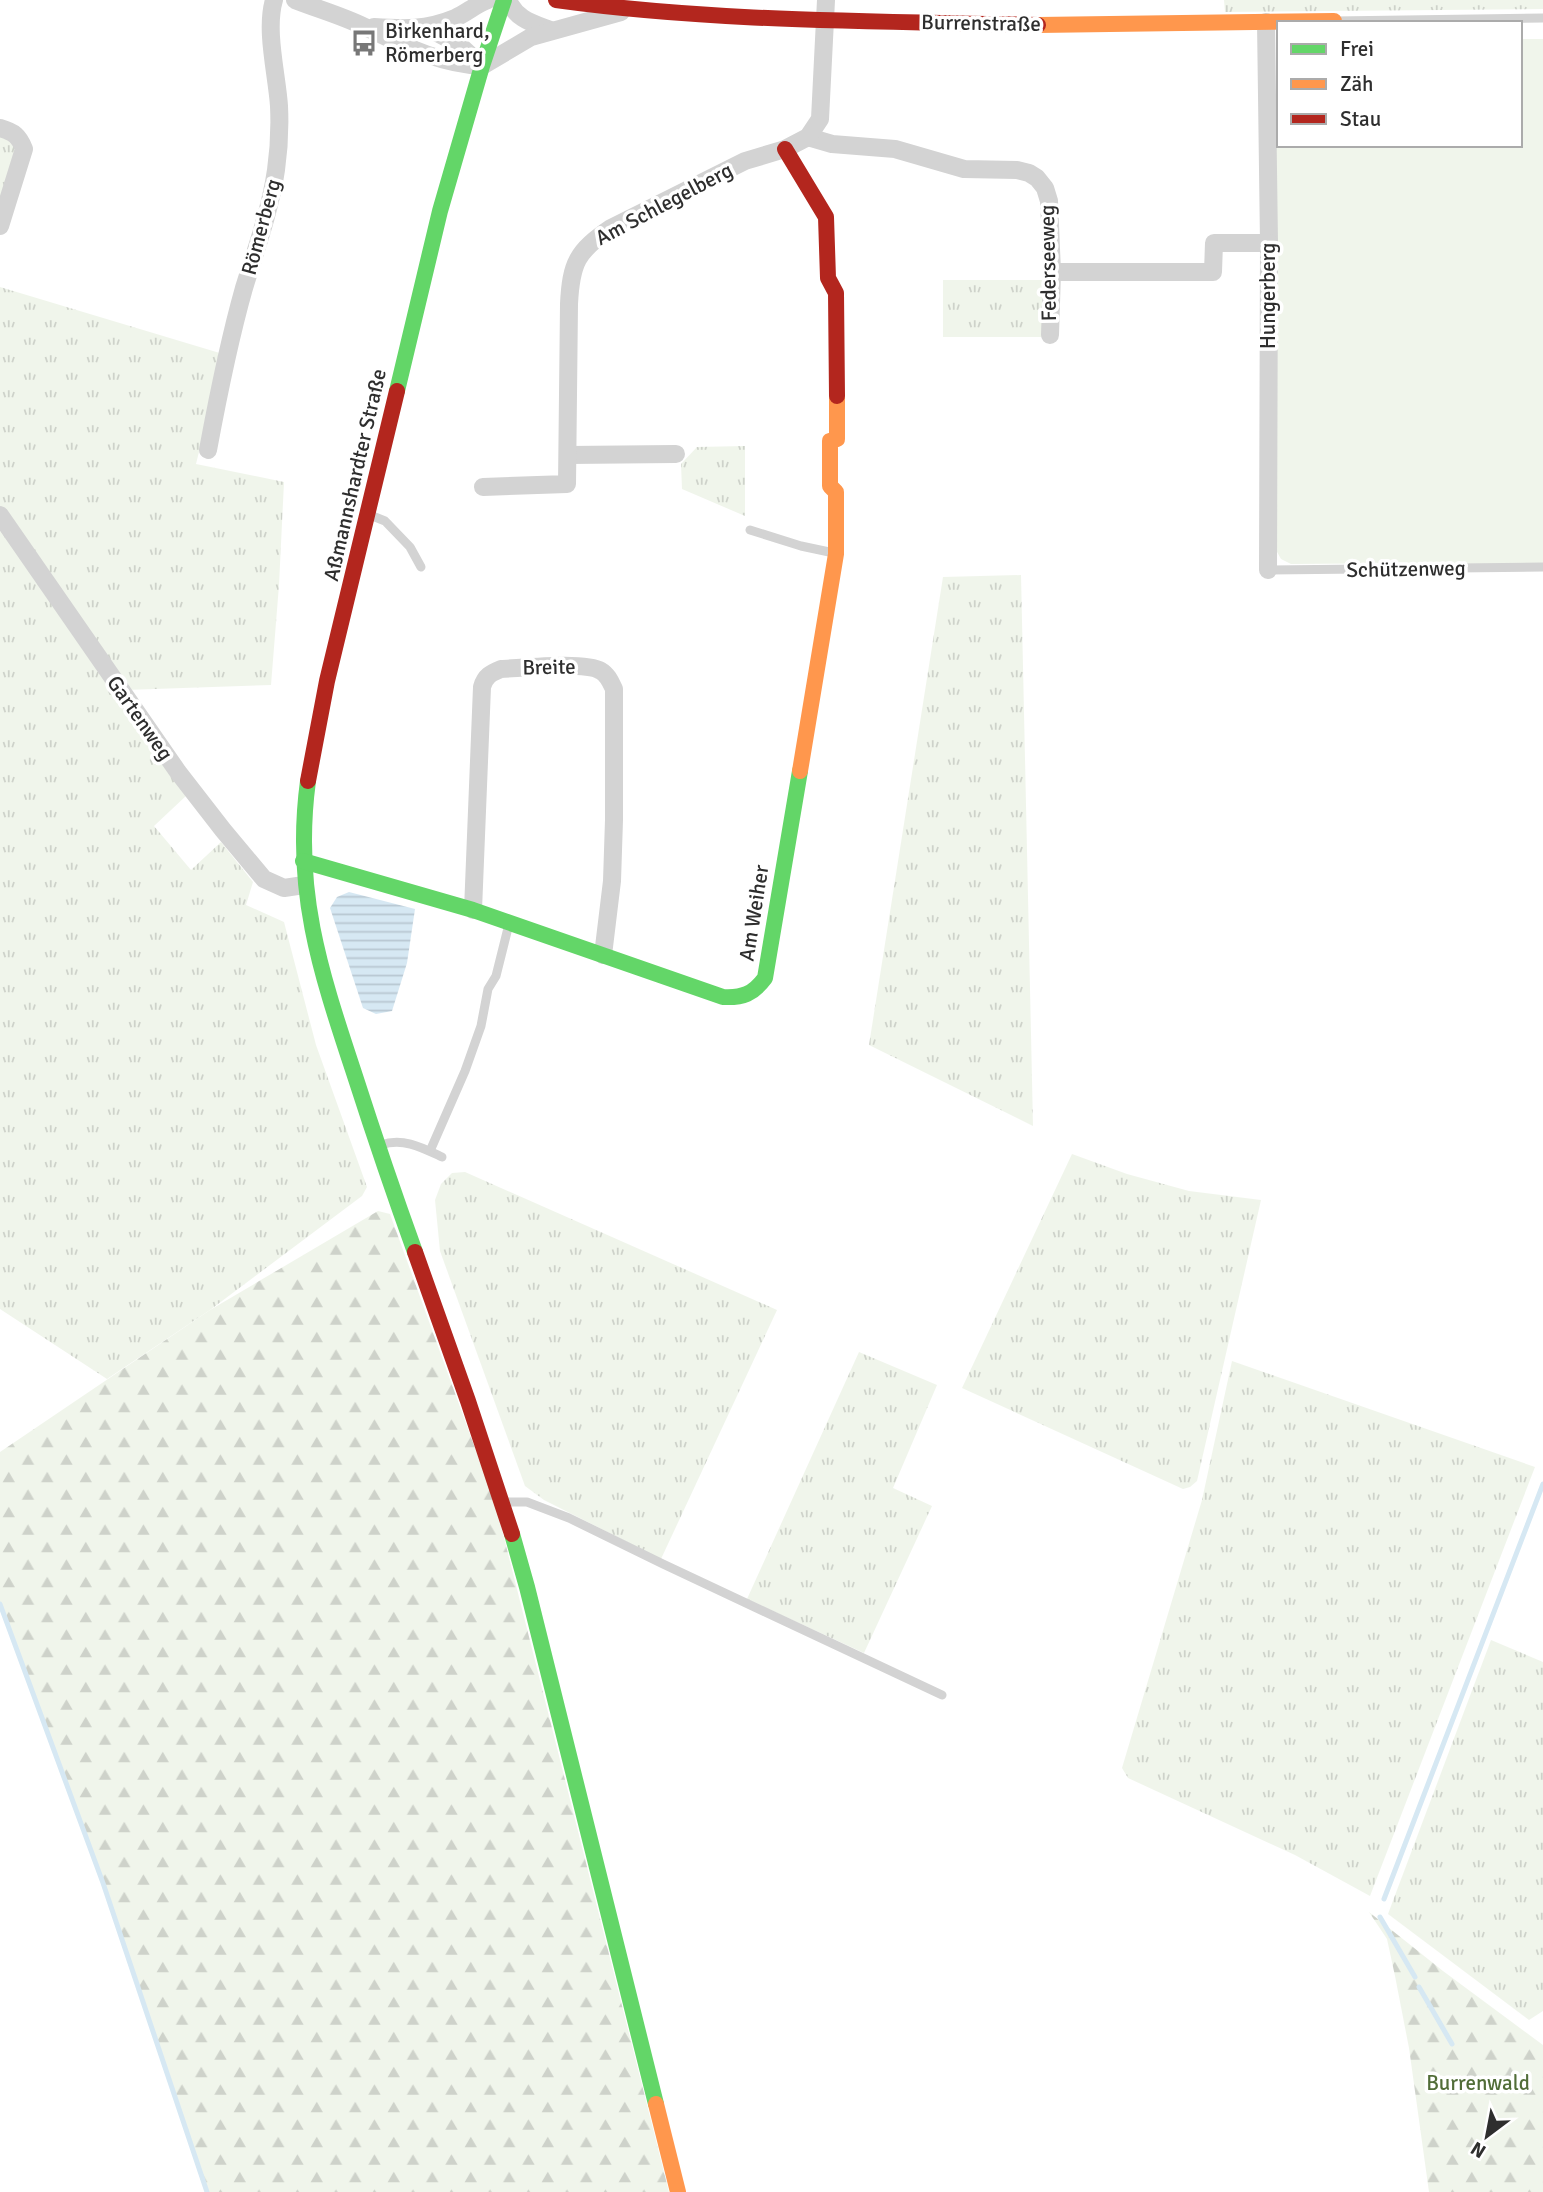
<svg xmlns="http://www.w3.org/2000/svg" width="1543" height="2192" font-family="Signika,sans-serif">
	<style>
		.grass { fill: url(#grass-tufts) }
		.forest { fill: url(#forest-firs) }
		.pitch { fill: #f0f5eb }
		.water { fill: url(#water-rules) }
		.lines { fill: none; stroke-linecap: round; stroke-linejoin: round }
		.stream { stroke: #d6e8f3; stroke-width: 5 }
		.lane { stroke: #d3d3d3; stroke-width: 9 }
		.street { stroke: #d3d3d3; stroke-width: 18 }
		.fast { stroke: #63d668; stroke-width: 16 }
		.slow { stroke: #ff974d; stroke-width: 16 }
		.jam { stroke: #b3261e; stroke-width: 16 }
		.labels { text-anchor: middle; dominant-baseline: central; stroke-width: 7; stroke-linejoin: round; paint-order: stroke }
		.street-label { font-size: 21px; fill: #2e2e2e; stroke: #fff }
		.poi-label { font-size: 21px; fill: #2e2e2e; stroke: #fff; text-anchor: start }
		.park-label { font-size: 21px; fill: #516d38; stroke: #fff }
	</style>
	<defs>
		<pattern id="grass-tufts" width="24" height="20" patternUnits="userSpaceOnUse" patternTransform="scale(1.75)"><rect width="24" height="20" fill="#f0f5eb"/><path d="M3 7l-1-3M5 7V3M7 7l1-3M15 17l-1-3M17 17v-4M19 17l1-3" fill="none" stroke="#ced2ca"/></pattern>
		<pattern id="forest-firs" width="22" height="20" patternUnits="userSpaceOnUse" patternTransform="scale(1.75)"><rect width="22" height="20" fill="#f0f5eb"/><path d="M5 1l3.5 6h-7zM16 11l3.5 6h-7z" fill="#ced2ca"/></pattern>
		<pattern id="water-rules" width="6" height="5" patternUnits="userSpaceOnUse" patternTransform="scale(1.75)"><rect width="6" height="5" fill="#d6e8f3"/><path d="M0 2.5h6" fill="none" stroke="#b8c7d1"/></pattern>
	</defs>
	<rect width="100%" height="100%" fill="#fff"/>
	<g class="grass">
		<polygon points="1224,0 1543,0 1543,9 1225,12"/>
		<polygon points="0,136 6,138 15,148 15,163 0,210"/>
		<rect x="943" y="280" width="99" height="57"/>
		<polygon points="0,287 223,354 196,464 284,482 279,585 271,685 125,690 0,508"/>
		<polygon points="745,446 745,516 682,489 681,464 697,447"/>
		<polygon points="0,523 187,795 154,826 191,870 221,842 253,882 246,905 284,922 316,1045 367,1187 362,1196 210,1310 107,1379 0,1309"/>
		<polygon points="1021,575 1033,1126 869,1045 943,577"/>
		<polygon points="1072,1154 1127,1174 1189,1191 1261,1200 1197,1481 1190,1487 1183,1489 962,1388"/>
		<polygon points="465,1172 777,1310 661,1559 544,1500 525,1486 440,1251 435,1200 441,1184 452,1173"/>
		<polygon points="859,1352 937,1385 893,1488 932,1506 864,1653 747,1599"/>
		<polygon points="1232,1361 1535,1467 1370,1896 1295,1855 1128,1778 1122,1768 1202,1500"/>
		<polygon points="1491,1640 1543,1662 1543,2011 1529,2020 1388,1914"/>
	</g>
	<g class="forest">
		<polygon points="378,1211 390,1214 496,1506 669,2192 207,2192 103,1883 0,1604 0,1452 210,1310"/>
		<polygon points="1369,1912 1443,1971 1543,2045 1543,2192 1429,2192 1409,2048 1395,1976 1387,1939"/>
	</g>
	<polygon class="pitch" points="1520,39 1543,39 1543,565 1419,563 1291,564 1281,559 1276,550 1274,312 1277,40 1279,145 1520,145"/>
	<polygon class="water" points="349,892 415,909 407,963 392,1011 376,1014 363,1008 330,908 337,897"/>
	<g class="lines">
		<g class="stream">
			<polyline points="0,1604 103,1883 207,2192"/>
			<polyline points="1384,1899 1543,1484"/>
			<polyline points="1380,1917 1415,1977"/>
			<polyline points="1419,1987 1452,2044"/>
		</g>
		<g class="lane">
			<polyline points="1335,21 1543,18"/>
			<polyline points="370,515 385,521 410,547 421,567"/>
			<polyline points="750,530 801,546 834,553"/>
			<polyline points="1268,570 1543,567"/>
			<path d="M381,1145C403,1137 423,1148 442,1157"/>
			<polyline points="430,1151 465,1071 481,1026 488,989 496,976 509,924"/>
			<polyline points="506,1502 527,1502 569,1518 663,1564 942,1695"/>
		</g>
		<g class="street">
			<path d="M295,0C318,9 343,16 365,27C403,45 439,64 482,66"/>
			<path d="M508,0C516,19 532,23 550,30"/>
			<polyline points="1266,22 1269,243 1268,570"/>
			<path d="M374,27C404,29 426,30 455,18C467,13 476,4 488,0"/>
			<polyline points="428,28 458,44 482,66"/>
			<polyline points="482,66 531,37 621,12"/>
			<path d="M0,128C14,132 19,136 24,149L0,226"/>
			<polyline points="808,137 832,144 895,149 964,169 1017,170 1029,173 1037,178 1045,188 1049,201 1052,272 1050,335"/>
			<polyline points="1052,272 1213,272 1214,243 1269,243"/>
			<path d="M208,450C218,396 229,341 244,288C256,249 270,211 276,170C279,149 280,127 279,106C277,75 265,30 274,0"/>
			<polyline points="568,455 676,454"/>
			<path d="M483,487L567,484L569,304C571,263 577,251 611,228L745,161L785,149L808,137L820,119L826,0"/>
			<polyline points="0,515 178,772 223,830 264,879 284,888 304,885"/>
			<path d="M473,910L482,687C485,676 491,673 501,669C523,668 585,661 601,671C608,675 611,683 614,689V820L612,881L603,955"/>
		</g>
		<g class="fast">
			<polyline points="397,391 440,211 482,66 504,0"/>
			<path d="M308,781C293,892 321,973 355,1076C374,1135 394,1194 415,1252"/>
			<path d="M303,861L473,910L723,997C743,998 753,994 765,978L800,771"/>
			<polyline points="512,1534 527,1587 656,2104"/>
		</g>
		<g class="slow">
			<polyline points="1038,25 1334,21"/>
			<polyline points="800,771 836,554 836,492 830,486 830,441 837,439 837,396"/>
			<polyline points="656,2104 678,2192"/>
		</g>
		<g class="jam">
			<path d="M556,0C715,22 878,21 1038,25"/>
			<polyline points="785,149 826,217 828,278 836,293 837,396"/>
			<polyline points="308,781 327,681 397,391"/>
			<polyline points="415,1252 468,1401 512,1534"/>
		</g>
	</g>
	<defs>
		<g id="bus-bare" transform="scale(2.1)"><path d="M-5-6H5V4H4V6H2V4H-2V6H-4V4H-5ZM-3.5-4V0h7V-4ZM-3.5 1.2v1.5H-2V1.2ZM2 1.2v1.5H3.5V1.2Z" fill="#777" stroke="#fff" stroke-width="2.5" paint-order="stroke"/></g>
	</defs>
	<g fill-rule="evenodd">
		<use href="#bus-bare" x="364" y="43"/>
	</g>
	<g class="labels">
		<g class="street-label">
			<text transform="translate(981 23) rotate(1)">Burrenstraße</text>
			<text transform="translate(664 204) rotate(-28)">Am Schlegelberg</text>
			<text transform="translate(261 227) rotate(-75)">Römerberg</text>
			<text transform="translate(1048 263) rotate(-91)">Federseeweg</text>
			<text transform="translate(1268 296) rotate(-90)">Hungerberg</text>
			<text transform="translate(355 475) rotate(-77)">Aßmannshardter Straße</text>
			<text transform="translate(1406 569) rotate(-1)">Schützenweg</text>
			<text transform="translate(549 667) rotate(-1)">Breite</text>
			<text transform="translate(140 718) rotate(55)">Gartenweg</text>
			<text transform="translate(754 913) rotate(-81)">Am Weiher</text>
		</g>
		<g class="poi-label">
			<text x="385" y="31">Birkenhard,<tspan x="385" dy="24">Römerberg</tspan></text>
		</g>
		<g class="park-label">
			<text x="1478" y="2083">Burrenwald</text>
		</g>
	</g>
	<rect x="1277" y="21" width="245" height="126" fill="#ffffff" stroke="#ababab" stroke-width="2"/>
	<rect x="1291" y="44" width="35" height="10" fill="#63d668" stroke="#ababab" stroke-width="2"/>
	<text x="1340" y="56" font-size="21" fill="#2e2e2e">Frei</text>
	<rect x="1291" y="79" width="35" height="10" fill="#ff974d" stroke="#ababab" stroke-width="2"/>
	<text x="1340" y="91" font-size="21" fill="#2e2e2e">Zäh</text>
	<rect x="1291" y="114" width="35" height="10" fill="#b3261e" stroke="#ababab" stroke-width="2"/>
	<text x="1340" y="126" font-size="21" fill="#2e2e2e">Stau</text>
	<g transform="translate(1487 2136) rotate(212)" stroke="#ffffff" stroke-width="5" paint-order="stroke">
	<path d="M0-5L12 26L0 18L-12 26Z" fill="#2e2e2e"/>
	<text y="-10" font-size="19" font-weight="bold" text-anchor="middle" fill="#2e2e2e">N</text>
	</g>
</svg>
